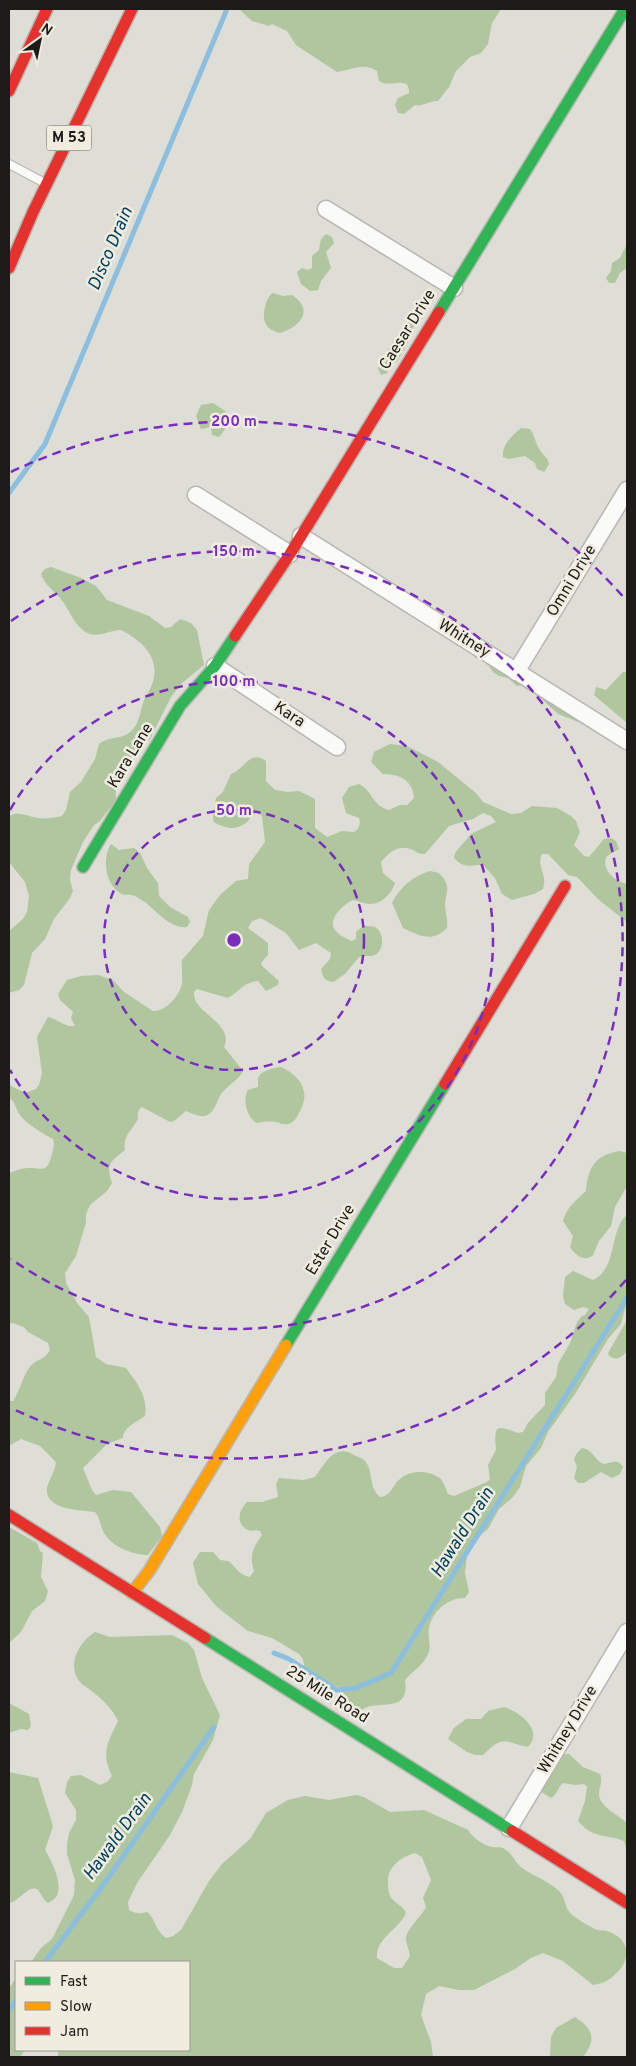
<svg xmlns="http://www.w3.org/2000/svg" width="636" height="2066" font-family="Overpass,sans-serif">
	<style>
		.forest { fill: #afc69e; fill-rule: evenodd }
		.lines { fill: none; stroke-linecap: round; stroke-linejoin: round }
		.stream { stroke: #8bbedf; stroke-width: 5 }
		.lane-casing { stroke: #b8b6b2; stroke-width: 10 }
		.street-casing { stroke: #b8b6b2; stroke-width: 19 }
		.fast-casing { stroke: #b8b6b2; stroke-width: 14 }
		.slow-casing { stroke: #b8b6b2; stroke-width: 14 }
		.jam-casing { stroke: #b8b6b2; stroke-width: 14 }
		.lane { stroke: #fafaf9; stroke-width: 8 }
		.street { stroke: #fafaf9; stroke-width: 16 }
		.fast { stroke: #30b455; stroke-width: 11 }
		.slow { stroke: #ff9f0a; stroke-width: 11 }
		.jam { stroke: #e5322d; stroke-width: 11 }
		.ring { fill: none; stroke: #7b2cbf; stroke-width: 2.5; stroke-dasharray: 9 6 }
		.labels { text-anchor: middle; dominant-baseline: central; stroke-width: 5; stroke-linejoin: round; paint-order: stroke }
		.shield { fill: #f0ece0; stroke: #5c5a53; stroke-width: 1 }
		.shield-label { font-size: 15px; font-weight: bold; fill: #1c1b17 }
		.street-label { font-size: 16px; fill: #1c1b17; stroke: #f0ece0 }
		.water-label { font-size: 18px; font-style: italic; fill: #013f60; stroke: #f0ece0 }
		.centre { fill: #7b2cbf; stroke: #f0ece0; stroke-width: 2.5 }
		.ring-label { font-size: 15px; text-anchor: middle; font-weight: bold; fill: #7b2cbf; stroke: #f0ece0; stroke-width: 5; stroke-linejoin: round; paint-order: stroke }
	</style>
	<rect width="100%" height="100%" fill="#deddd6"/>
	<g class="forest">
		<path d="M239,9H501L492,23L488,44L481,53L470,57L456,71L449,87L438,101C429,100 423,107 415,105L404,114L398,113L395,105L398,98L409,93V90L407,84C396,80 388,87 379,81L377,71C363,62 352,70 337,72L296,45L287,31L272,24L269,26L252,21Z"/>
		<polygon points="326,234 332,237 334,243 326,252 331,268 321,281 318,290 310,291 301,284 297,272 302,268 308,270 312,268 312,256 319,250 321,239"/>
		<polygon points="627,244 627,268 620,273 615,283 609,283 606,278 611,271 612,263 620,258"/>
		<path d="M273,293L283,296L292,295C315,310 300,327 280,333C275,332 268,329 266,324C261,317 266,296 273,293Z"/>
		<path d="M413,311H421L423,316L420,322L415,325L412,329L413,333L397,362C387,364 390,366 387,373L381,375L378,368L386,361L388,350L402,328L408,323L410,314Z"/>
		<polygon points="213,403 228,413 230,423 219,437 212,435 211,427 201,429 196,416 201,405"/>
		<path d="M521,428L530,429C535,436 536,446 542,453C545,457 548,458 549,464L544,472L537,469L535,463L525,456L509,459L503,457C502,444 512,436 521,428Z"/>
		<path d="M51,567L81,578L96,586L107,600L149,616L165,628L171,627L180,619L191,623L197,630L204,665L182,683L171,697L150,739L131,757L115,780L116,800L100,821L94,825L83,842L71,870L70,880L73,891L70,898L54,919L45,939L32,953L24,985L19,990L9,993V931L23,919L27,912L29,896L25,882L9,862V816C18,811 27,816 37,818C46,819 53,818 62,816L66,810L70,792L81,782L95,759L99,744C110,735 123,741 133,729C139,723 141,709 144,700C146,696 149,692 151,687C163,660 143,641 121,630C111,630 100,637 90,634C74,628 70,609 60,598C53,590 45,585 41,574L45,569Z"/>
		<path d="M472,652L525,684L517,686L508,678L499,676L493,672L485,661C478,659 474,659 472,652Z"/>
		<polygon points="623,672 627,672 627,723 594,695 596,687 606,690"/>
		<polygon points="542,695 586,725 558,714 543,700"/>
		<path d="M390,744L407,746L438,762L476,793L483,802L511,814L521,813L532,806L557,808L571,816L576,821L580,832L574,845L584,856L589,857L604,839L611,838L616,841L619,849L607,856C600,869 615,882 627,884V922L599,900L577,877L568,875L548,854H542C536,869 548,873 543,889L534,894L512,900L502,894L495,878L483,865C469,864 466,870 454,858L455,853L471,834L496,822L491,816L483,813L473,819L449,826L425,854C419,854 418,853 413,850C399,844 391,851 381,862L383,873L395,883C392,893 382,904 370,904C365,904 359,901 353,900C344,904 327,919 335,930C338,935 346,938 351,941L356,939V932L363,926C366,926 372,926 375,927C385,933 384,950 375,955C370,957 364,955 359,957L345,974L333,982C324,980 323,978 321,969L330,959L331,953L316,943L299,950L286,933L261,918L252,921L248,928L268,943V955L261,963L262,966L279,981L278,985L266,991L258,981C243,982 239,992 228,998L197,989L194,992C191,1012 235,1023 224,1047L243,1071C237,1082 227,1085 221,1094C217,1101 214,1114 205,1116C199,1117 191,1113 186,1111L174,1121L170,1122L142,1107C138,1110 137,1113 138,1119C132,1130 122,1137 125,1150C111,1161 105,1164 112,1183L107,1191L90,1205L86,1214V1222L76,1256L65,1273L66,1283L77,1303L89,1317L96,1357L106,1364L126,1368C137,1383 148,1396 145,1416C137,1422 123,1427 123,1438L107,1444L83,1468L92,1490L96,1495L113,1490L131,1492L160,1527L162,1536L148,1555C132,1555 110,1546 103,1531C100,1524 100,1518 95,1512C81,1510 44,1510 47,1488C49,1479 55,1472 56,1462L40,1446L21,1439L9,1446V1401H13C20,1391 22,1378 29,1368C36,1358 43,1362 50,1350L48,1343L28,1332L24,1327L13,1323L9,1324V1173C15,1171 22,1168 28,1168C42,1167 47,1175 52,1154C53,1148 55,1144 53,1139C42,1133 28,1125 20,1115C15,1108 16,1102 9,1098V1085L25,1093L36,1089L39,1085L42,1073L37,1037L48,1017C57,1019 66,1028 75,1026L71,1018L73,1012L60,1000L58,994L67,980L81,976L98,975L113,980L124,992L153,1011C165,1012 180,996 182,983C183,975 181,968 182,960L203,936L209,910L220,895L236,881L248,879L249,864L265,842L262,816L257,812C253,814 251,817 248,821C238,831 225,829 214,822L213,818L216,798L223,792L231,774C245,769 250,749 266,761V781L275,790L288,792L299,791L315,799V828L327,837L342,831L354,832C359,829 361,824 359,818L346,813L342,798L349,787L359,784C373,791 372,806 389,810L400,805H407L414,798C413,780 399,774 383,774L371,762L374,752Z"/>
		<path d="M111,844L119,850L134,848L140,853L147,868L158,883L159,896L170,907L188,917L190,922L187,927C171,929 156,911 145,902C141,900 135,895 131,895C127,894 124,896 120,893C105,884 102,858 111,844Z"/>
		<path d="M430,871L439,873C453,888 445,891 445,907C446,915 448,920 447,928C432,943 420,936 403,928L392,903C399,888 413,876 430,871Z"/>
		<path d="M281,1067C300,1076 311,1091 300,1111C298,1115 295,1121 291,1123C286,1126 281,1123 276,1122C269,1121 262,1122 256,1123C247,1116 242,1100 248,1090L258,1087C258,1084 258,1082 258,1079C260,1070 274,1068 281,1067Z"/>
		<path d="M620,1151L627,1153V1186L615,1207L611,1226L599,1241L593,1255C585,1263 575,1255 570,1247L573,1236L563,1221C567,1206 576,1201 586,1191C588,1167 595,1155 620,1151Z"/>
		<path d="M627,1215V1301L621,1324L608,1339L575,1394L548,1432L541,1448L526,1466L520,1487L512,1498L499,1509L488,1529L478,1537L467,1554L465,1573L469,1592L465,1598C449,1597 432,1611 429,1628C427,1637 432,1645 428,1654C423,1666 412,1671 405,1680C409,1709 389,1703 371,1706C365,1707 359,1712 352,1713L347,1710L345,1696L341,1688L314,1678L305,1670L303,1659L299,1654L272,1638L248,1631L217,1607L198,1584L193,1563L200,1552H213L220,1560L228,1561C237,1567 237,1574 250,1577L254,1571C249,1556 253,1547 262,1535L260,1531C255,1529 253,1532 248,1530C235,1524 239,1510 247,1502H262L278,1497L276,1484L279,1478L303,1480L315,1477C326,1463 334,1443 354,1455C357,1457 363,1458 365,1461C374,1472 368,1487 380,1497C392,1496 392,1485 400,1479C410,1470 427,1470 438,1477C444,1480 445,1488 448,1494L454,1496L487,1482L490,1479L488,1465L496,1450C494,1426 495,1424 518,1433L523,1432L528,1423L545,1405V1393L556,1377L558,1364L570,1343L577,1322L582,1316L585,1315L589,1309L583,1307L574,1310L565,1304L563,1296L565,1277L573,1271L593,1280C618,1269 609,1229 627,1215Z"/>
		<path d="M627,1320V1351C621,1358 617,1361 609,1356L608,1353Z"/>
		<path d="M582,1448C592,1449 594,1459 603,1464C611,1463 618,1458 623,1467L620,1474L612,1478L601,1472L584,1483H578L574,1478L577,1467L574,1459L577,1453Z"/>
		<polygon points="9,1527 37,1543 40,1551 43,1553 41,1577 48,1591 45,1601 32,1611 21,1632 9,1643"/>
		<path d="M95,1632L110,1637L172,1635L188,1643L194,1650L202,1678L220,1715L213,1740L194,1774L192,1785L182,1812L170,1835L137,1883L128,1902L129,1910C136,1914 140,1914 147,1912C156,1919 154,1929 166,1938L173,1936L181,1930L209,1881L222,1864L250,1839L266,1813L288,1800L305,1796L329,1800L356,1795L364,1797L390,1812L424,1810L468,1830C473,1838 483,1845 492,1847C498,1848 501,1846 506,1850C512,1854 515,1862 521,1867C532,1876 550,1881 560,1892C566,1898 564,1908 572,1915C579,1920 587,1925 595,1929C599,1931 602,1930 606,1931C624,1935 633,1952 621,1968C613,1978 606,1983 593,1985L563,1961L543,1953L531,1958L515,1969L474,1990H459L439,1986L426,1994L421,2015L431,2042L433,2057H58V2050H189V1962H31L41,1948L52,1939L74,1895L75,1880L67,1854V1844L69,1833L76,1820V1810L65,1793L67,1782L71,1776L81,1775L100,1785L107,1782L112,1776C101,1752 107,1744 118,1721C112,1708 101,1698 89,1689C87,1687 82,1685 80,1682C66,1665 79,1642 95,1632ZM415,1853L422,1857L431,1880L423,1898L426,1907C421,1918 406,1928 406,1940C407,1945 409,1951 410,1956L402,1968H394L377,1958C375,1939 399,1929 406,1913C402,1905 398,1905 393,1900C389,1896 388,1890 388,1885C386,1868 400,1857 415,1853Z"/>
		<polygon points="9,1703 29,1714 31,1726 28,1730 21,1729 9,1733"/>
		<path d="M504,1707C519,1712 544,1729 528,1747C504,1742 504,1734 483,1755H475L467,1752L448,1739L454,1728L466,1719H481L488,1711Z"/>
		<path d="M564,1754H569L583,1767L600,1774C603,1782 599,1787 599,1794C599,1807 620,1816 627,1823V1852L624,1841C606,1834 593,1839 578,1821L585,1801L587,1787L584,1784L575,1785L563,1783C558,1787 557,1795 551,1798L538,1790L559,1757Z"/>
		<path d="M9,1772L38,1778L53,1826L45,1850C51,1860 61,1879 58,1892C57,1898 53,1900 48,1903C42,1899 42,1894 38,1890C29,1883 19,1902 9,1903Z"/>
		<polygon points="16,1978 16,2050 25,2050 20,2057 9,2057 9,1988"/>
		<path d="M575,2017C593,2029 597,2039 583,2057H550L551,2037L556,2028Z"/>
	</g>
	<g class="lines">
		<g class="stream">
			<polyline points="9,493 45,444 227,9"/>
			<polyline points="274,1653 289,1659 337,1690 356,1688 391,1673 627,1298"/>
			<polyline points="45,1962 101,1888 214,1727"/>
			<polyline points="9,2010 16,2000"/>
		</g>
		<g class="lane-casing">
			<polyline id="lane" points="9,164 43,182"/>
		</g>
		<g class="street-casing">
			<g id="street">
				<polyline points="326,209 454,288"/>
				<polyline points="196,495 290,554"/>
				<polyline points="301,536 627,741"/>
				<polyline points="215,666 337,747"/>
				<polyline points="516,672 627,490"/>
				<polyline points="509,1828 627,1632"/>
			</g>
		</g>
		<g class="fast-casing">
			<g id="fast">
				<polyline points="439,312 625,9"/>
				<polyline points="83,867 180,706 215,666 235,636"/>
				<polyline points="286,1345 445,1084"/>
				<polyline points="205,1638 512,1831"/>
			</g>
		</g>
		<g class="slow-casing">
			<polyline id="slow" points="132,1593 149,1571 286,1345"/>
		</g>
		<g class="jam-casing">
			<g id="jam">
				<polyline points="9,91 47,9"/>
				<polyline points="9,268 33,212 132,9"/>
				<polyline points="235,636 290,554 439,312"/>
				<polyline points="445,1084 565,886"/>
				<polyline points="9,1515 205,1638"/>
				<polyline points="512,1831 627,1903"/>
			</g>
		</g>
		<use href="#lane" class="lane"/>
		<use href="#street" class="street"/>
		<use href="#fast" class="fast"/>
		<use href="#slow" class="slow"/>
		<use href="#jam" class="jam"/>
	</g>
	<g class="ring">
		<circle cx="234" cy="940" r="130"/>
		<path d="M10 810A259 259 0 1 1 10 1070"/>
		<path d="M11 621A389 389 0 1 1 11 1259"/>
		<path d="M626 1280A519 519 0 0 1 11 1408M11 472A519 519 0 0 1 626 600"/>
	</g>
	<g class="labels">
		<rect class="shield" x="46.5" y="125.5" width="45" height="25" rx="4"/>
		<g class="shield-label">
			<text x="69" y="138">M 53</text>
		</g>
		<g class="street-label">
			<text transform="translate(408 330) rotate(-58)">Caesar Drive</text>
			<text transform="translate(572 581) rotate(-59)">Omni Drive</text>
			<text transform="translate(464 639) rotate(32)">Whitney</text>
			<text transform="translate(289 715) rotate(33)">Kara</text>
			<text transform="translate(131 756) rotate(-59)">Kara Lane</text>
			<text transform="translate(331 1240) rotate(-59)">Ester Drive</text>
			<text transform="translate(327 1695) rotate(32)">25 Mile Road</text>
			<text transform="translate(568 1730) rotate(-59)">Whitney Drive</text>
		</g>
		<g class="water-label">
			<text transform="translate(111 249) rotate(-67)">Disco Drain</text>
			<text transform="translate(463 1533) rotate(-58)">Hawald Drain</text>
			<text transform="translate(118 1837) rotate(-54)">Hawald Drain</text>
		</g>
	</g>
	<circle cx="234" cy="940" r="8" class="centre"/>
	<g class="ring-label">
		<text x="234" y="426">200 m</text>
		<text x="234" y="556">150 m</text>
		<text x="234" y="686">100 m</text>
		<text x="234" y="815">50 m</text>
	</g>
	<rect width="636" height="2066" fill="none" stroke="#1c1b17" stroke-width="20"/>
	<rect x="15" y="1961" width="175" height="90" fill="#f0ece0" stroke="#9b9890"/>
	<rect x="25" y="1977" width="25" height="8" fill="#30b455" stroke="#9b9890"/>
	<text x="60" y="1986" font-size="15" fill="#1c1b17">Fast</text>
	<rect x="25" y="2002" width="25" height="8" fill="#ff9f0a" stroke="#9b9890"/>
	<text x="60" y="2011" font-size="15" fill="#1c1b17">Slow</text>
	<rect x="25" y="2027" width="25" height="8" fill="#e5322d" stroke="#9b9890"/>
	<text x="60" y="2036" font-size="15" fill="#1c1b17">Jam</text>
	<g transform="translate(40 40) rotate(33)" stroke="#f0ece0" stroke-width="4" paint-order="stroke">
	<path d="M0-4L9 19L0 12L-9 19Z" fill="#1c1b17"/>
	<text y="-8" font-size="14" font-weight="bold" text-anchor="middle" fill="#1c1b17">N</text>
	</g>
</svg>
